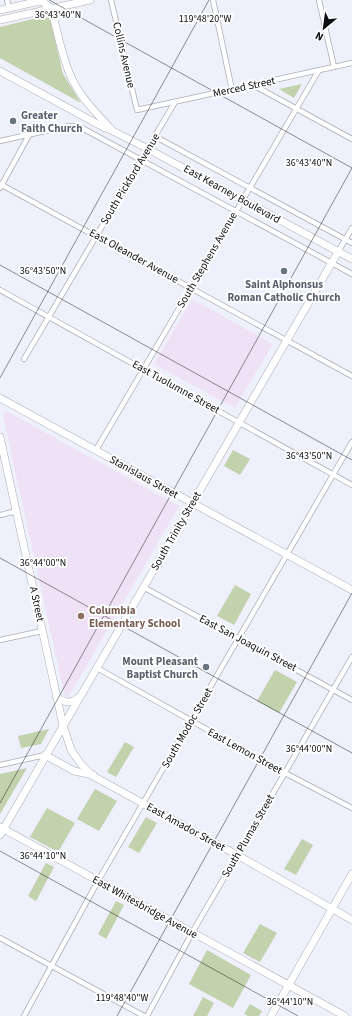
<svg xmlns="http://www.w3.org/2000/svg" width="352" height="1016" font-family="'Source Sans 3',sans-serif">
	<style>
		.education { fill: #efe2f6 }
		.green { fill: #c1d2ad }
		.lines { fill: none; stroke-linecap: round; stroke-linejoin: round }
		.street-casing { stroke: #abadb7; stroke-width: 6 }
		.secondary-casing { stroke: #abadb7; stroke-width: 8 }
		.street { stroke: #fff; stroke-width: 4.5 }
		.secondary { stroke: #fff; stroke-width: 7 }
		.ticks { fill: none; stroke: #0d0e12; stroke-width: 1; stroke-opacity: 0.45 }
		.worship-dot { fill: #6b7280; stroke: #fefefe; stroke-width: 1.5 }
		.education-dot { fill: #8d6e63; stroke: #fefefe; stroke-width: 1.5 }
		.labels { text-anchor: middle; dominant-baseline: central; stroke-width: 4; stroke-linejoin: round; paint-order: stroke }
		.street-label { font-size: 11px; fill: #0d0e12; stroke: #fefefe }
		.worship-label { font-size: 11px; font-weight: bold; fill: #5b616d; stroke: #fefefe; text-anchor: start }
		.education-label { font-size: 11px; font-weight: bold; fill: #785e54; stroke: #fefefe; text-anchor: start }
		.ticks-label { font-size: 10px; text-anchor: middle; fill: #0d0e12; stroke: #fefefe; stroke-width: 4; stroke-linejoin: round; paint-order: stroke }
	</style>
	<rect width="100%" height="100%" fill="#eef1fb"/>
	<g class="education">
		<polygon points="192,299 273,344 235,408 154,364"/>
		<polygon points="6,411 179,506 68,698 65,697 3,416 3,414"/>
	</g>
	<g class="green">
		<polygon points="49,15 63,74 81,103 0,58 0,27"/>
		<polygon points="302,84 294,98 279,89"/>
		<polygon points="233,450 250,459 240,475 224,466"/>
		<polygon points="235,585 251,594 234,625 217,616"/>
		<polygon points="275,670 297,682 279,713 257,701"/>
		<polygon points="49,729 41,744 21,748 18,736"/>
		<polygon points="125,742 134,747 116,777 107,772"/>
		<polygon points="27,768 0,814 0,774"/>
		<polygon points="95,789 117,801 99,831 77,819"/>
		<polygon points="47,808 75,823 58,852 30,837"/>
		<polygon points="146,817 157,823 139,853 128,847"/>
		<polygon points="302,839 313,845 296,875 284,869"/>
		<polygon points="46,863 54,867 36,901 28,896"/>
		<polygon points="116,901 124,905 106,939 98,934"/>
		<polygon points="260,924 277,933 260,962 243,953"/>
		<polygon points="207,950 251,975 233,1008 189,984"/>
		<polygon points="203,997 214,1003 207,1016 193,1016"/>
		<polygon points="250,1004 262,1011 259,1016 248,1016 244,1014"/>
	</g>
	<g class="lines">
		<g class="street-casing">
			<g id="street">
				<polyline points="7,0 9,8"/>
				<polyline points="111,0 137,110 352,63"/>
				<polyline points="213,0 232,90"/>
				<polyline points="319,0 334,67"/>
				<polyline points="253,85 352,139"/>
				<polyline points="156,137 352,243"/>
				<polyline points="0,141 63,127 73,126 82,128 352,274"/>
				<polyline points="0,184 352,376"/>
				<polyline points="0,188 29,135"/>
				<polyline points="338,252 352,228"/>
				<polyline points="0,290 352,485"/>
				<polyline points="24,359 175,102"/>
				<polyline points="96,450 319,70"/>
				<polyline points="0,515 17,511"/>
				<polyline points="143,587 352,700"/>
				<polyline points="0,640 42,631"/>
				<polyline points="97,668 285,773 352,808"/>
				<polyline points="0,765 45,755"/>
				<polyline points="0,938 144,1016"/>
				<polyline points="24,1016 98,881 352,442"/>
				<polyline points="147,1016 192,933 352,657"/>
			</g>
		</g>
		<g class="secondary-casing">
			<g id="secondary">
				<path d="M41,1L51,8C58,32 61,56 72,79C81,98 97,114 111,129"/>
				<polyline points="0,10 44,0"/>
				<polyline points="0,20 90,0"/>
				<polyline points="0,71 103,127 111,130 148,149 352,259"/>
				<polyline points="0,398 352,590"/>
				<polyline points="0,437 63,725 71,750 81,764 93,776 237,855 352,920"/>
				<path d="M56,696C63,702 70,705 78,698"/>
				<polyline points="45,755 74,771 93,775"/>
				<polyline points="0,827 345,1016"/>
				<polyline points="0,835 338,252"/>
				<polyline points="271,1016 352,874"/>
			</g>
		</g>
		<use href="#street" class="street"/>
		<use href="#secondary" class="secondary"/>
	</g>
	<path class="ticks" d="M49,0L352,168M0,265L352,460M0,378L209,0M0,558L352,753M0,803L352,168M0,851L298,1016M117,1016L352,593"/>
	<g class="worship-dot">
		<circle cx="13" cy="121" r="4"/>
		<circle cx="284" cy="271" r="4"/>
		<circle cx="206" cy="667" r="4"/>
	</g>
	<circle class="education-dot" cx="81" cy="616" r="4"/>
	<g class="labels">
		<g class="street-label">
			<text transform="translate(124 55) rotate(77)">Collins Avenue</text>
			<text transform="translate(244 87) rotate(-12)">Merced Street</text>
			<text transform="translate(130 179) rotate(-59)">South Pickford Avenue</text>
			<text transform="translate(232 194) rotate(29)">East Kearney Boulevard</text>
			<text transform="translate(134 256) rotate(29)">East Oleander Avenue</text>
			<text transform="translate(207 260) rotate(-60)">South Stephens Avenue</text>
			<text transform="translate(176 387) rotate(29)">East Tuolumne Street</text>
			<text transform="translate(144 477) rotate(29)">Stanislaus Street</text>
			<text transform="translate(176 531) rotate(-60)">South Trinity Street</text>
			<text transform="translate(37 604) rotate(78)">A Street</text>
			<text transform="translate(248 643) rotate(28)">East San Joaquin Street</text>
			<text transform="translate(187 728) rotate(-60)">South Modoc Street</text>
			<text transform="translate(245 751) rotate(29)">East Lemon Street</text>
			<text transform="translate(186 827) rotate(29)">East Amador Street</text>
			<text transform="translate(248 836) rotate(-60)">South Plumas Street</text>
			<text transform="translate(145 907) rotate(29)">East Whitesbridge Avenue</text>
		</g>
		<g class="worship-label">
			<text x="21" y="115">Greater<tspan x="21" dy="13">Faith Church</tspan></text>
			<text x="284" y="284" text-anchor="middle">Saint Alphonsus<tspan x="284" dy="13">Roman Catholic Church</tspan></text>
			<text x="198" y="661" text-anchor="end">Mount Pleasant<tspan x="198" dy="13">Baptist Church</tspan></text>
		</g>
		<g class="education-label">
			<text x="89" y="610">Columbia<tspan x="89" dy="13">Elementary School</tspan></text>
		</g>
	</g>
	<g class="ticks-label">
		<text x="58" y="18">36°43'40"N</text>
		<text x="205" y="22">119°48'20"W</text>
		<text x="309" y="166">36°43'40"N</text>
		<text x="43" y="274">36°43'50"N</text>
		<text x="309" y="459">36°43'50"N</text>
		<text x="43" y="566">36°44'00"N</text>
		<text x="309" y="752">36°44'00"N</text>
		<text x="43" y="859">36°44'10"N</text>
		<text x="122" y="1001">119°48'40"W</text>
		<text x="290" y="1005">36°44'10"N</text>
	</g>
	<g transform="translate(324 28) rotate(209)" stroke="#fefefe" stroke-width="3" paint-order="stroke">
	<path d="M0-3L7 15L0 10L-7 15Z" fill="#0d0e12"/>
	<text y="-6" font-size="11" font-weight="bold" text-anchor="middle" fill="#0d0e12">N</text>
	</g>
</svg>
